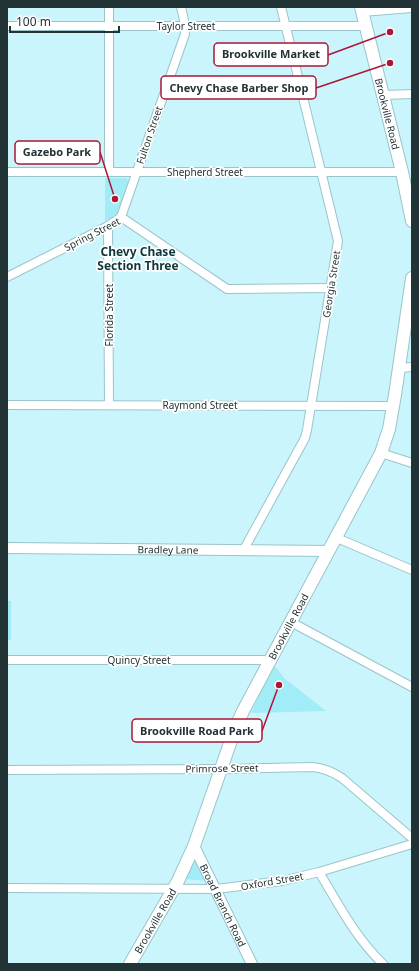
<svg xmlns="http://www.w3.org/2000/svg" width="419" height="971" font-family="'Noto Sans',sans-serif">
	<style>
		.green { fill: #a1ecf7 }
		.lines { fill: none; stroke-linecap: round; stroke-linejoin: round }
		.minor-casing { stroke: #9ac4ca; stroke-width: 10 }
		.tertiary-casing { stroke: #9ac4ca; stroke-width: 12 }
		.secondary-casing { stroke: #9ac4ca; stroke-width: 14 }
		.minor { stroke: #fff; stroke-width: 8 }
		.tertiary { stroke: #fff; stroke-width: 10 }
		.secondary { stroke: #fff; stroke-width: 12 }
		.labels { text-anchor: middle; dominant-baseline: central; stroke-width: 3.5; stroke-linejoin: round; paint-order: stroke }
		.street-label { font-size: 10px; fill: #223335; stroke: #fff }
		.quarter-label { font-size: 12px; font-weight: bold; fill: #0e373c; stroke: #fff }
		.leader { fill: none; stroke: #ac1634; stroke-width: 1.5 }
		.callout-dot { fill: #ac1634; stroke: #fff; stroke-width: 1.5 }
		.callout { fill: #fff; stroke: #ac1634; stroke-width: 1.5 }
		.callout-label { font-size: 11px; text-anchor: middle; font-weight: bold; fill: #223335 }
	</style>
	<rect width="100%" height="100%" fill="#caf5fc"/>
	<g class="green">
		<polygon points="105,178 126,178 130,182 119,215 105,221"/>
		<rect x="7" y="601" width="4" height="39"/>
		<polygon points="275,666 284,678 326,711 251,713 270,672"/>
		<polygon points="193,862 200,864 207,881 185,879"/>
	</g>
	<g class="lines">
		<g class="minor-casing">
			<g id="minor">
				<polyline points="362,12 412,8"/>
				<polyline points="7,26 366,26"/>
				<polyline points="384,95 412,94"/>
				<polyline points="7,172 402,172"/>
				<polyline points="109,172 109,7"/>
				<polyline points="121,217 185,34 184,20 181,7"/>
				<polyline points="108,226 109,405"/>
				<polyline points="7,277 108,226 121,217 227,289 330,288"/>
				<polyline points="400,368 412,367"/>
				<polyline points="7,405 393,406"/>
				<polyline points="381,453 412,463"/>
				<polyline points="337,538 412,570"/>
				<polyline points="243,551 305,438 307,430 338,241 281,7"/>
				<polyline points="291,622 412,687"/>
				<polyline points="7,660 270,660"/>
				<path d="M7,770L226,769L312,767C324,768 333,772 342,778L412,838"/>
				<path d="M319,872C339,905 355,937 383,964"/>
				<polyline points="7,888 216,889 282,881 319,872 412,844"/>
			</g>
		</g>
		<g class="tertiary-casing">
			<g id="tertiary">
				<path id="s1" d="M7,548L329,551"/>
				<path id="s2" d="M194,846L252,964"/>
			</g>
		</g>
		<g class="secondary-casing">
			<g id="secondary">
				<path id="s3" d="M361,7L402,172L412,221"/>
				<path id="s4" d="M130,964L178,881L194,846L235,729L243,711L381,453L389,429L395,395L412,278"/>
			</g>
		</g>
		<use href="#minor" class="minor"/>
		<use href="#tertiary" class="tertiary"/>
		<use href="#secondary" class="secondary"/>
	</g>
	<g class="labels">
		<g class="street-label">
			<text x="186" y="26">Taylor Street</text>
			<text stroke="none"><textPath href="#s3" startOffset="110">Brookville Road</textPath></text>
			<text transform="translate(149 135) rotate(-71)">Fulton Street</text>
			<text x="205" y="172">Shepherd Street</text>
			<text transform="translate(92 234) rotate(-27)">Spring Street</text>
			<text transform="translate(331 284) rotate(-81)">Georgia Street</text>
			<text transform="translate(109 315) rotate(-90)">Florida Street</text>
			<text x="200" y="405">Raymond Street</text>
			<text stroke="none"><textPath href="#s1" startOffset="161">Bradley Lane</textPath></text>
			<text stroke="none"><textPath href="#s4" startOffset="374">Brookville Road</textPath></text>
			<text x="139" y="660">Quincy Street</text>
			<text transform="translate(222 768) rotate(-1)">Primrose Street</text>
			<text transform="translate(272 881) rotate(-10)">Oxford Street</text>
			<text stroke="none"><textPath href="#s2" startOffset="66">Broad Branch Road</textPath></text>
			<text stroke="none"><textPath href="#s4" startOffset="50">Brookville Road</textPath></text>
		</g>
		<g class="quarter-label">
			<text x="138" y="251">Chevy Chase<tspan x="138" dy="14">Section Three</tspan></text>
		</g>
	</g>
	<path class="leader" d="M390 32L328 55M390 63L316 88M115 199L100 152M279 685L262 731"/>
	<g class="callout-dot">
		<circle cx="390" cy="32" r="4"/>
		<circle cx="390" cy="63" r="4"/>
		<circle cx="115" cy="199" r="4"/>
		<circle cx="279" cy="685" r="4"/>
	</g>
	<g class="callout">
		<rect x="214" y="43" width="114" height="23" rx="4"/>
		<rect x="161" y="76" width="155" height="23" rx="4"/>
		<rect x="15" y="141" width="85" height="23" rx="4"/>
		<rect x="132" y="719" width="130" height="23" rx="4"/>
	</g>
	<g class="callout-label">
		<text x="271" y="58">Brookville Market</text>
		<text x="239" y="92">Chevy Chase Barber Shop</text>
		<text x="57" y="156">Gazebo Park</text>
		<text x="197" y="735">Brookville Road Park</text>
	</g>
	<rect width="419" height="971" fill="none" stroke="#223335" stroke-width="16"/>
	<path d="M10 26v6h109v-6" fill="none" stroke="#223335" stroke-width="2"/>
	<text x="16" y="26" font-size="12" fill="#223335" stroke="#ffffff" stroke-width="3" paint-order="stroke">100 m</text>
</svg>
